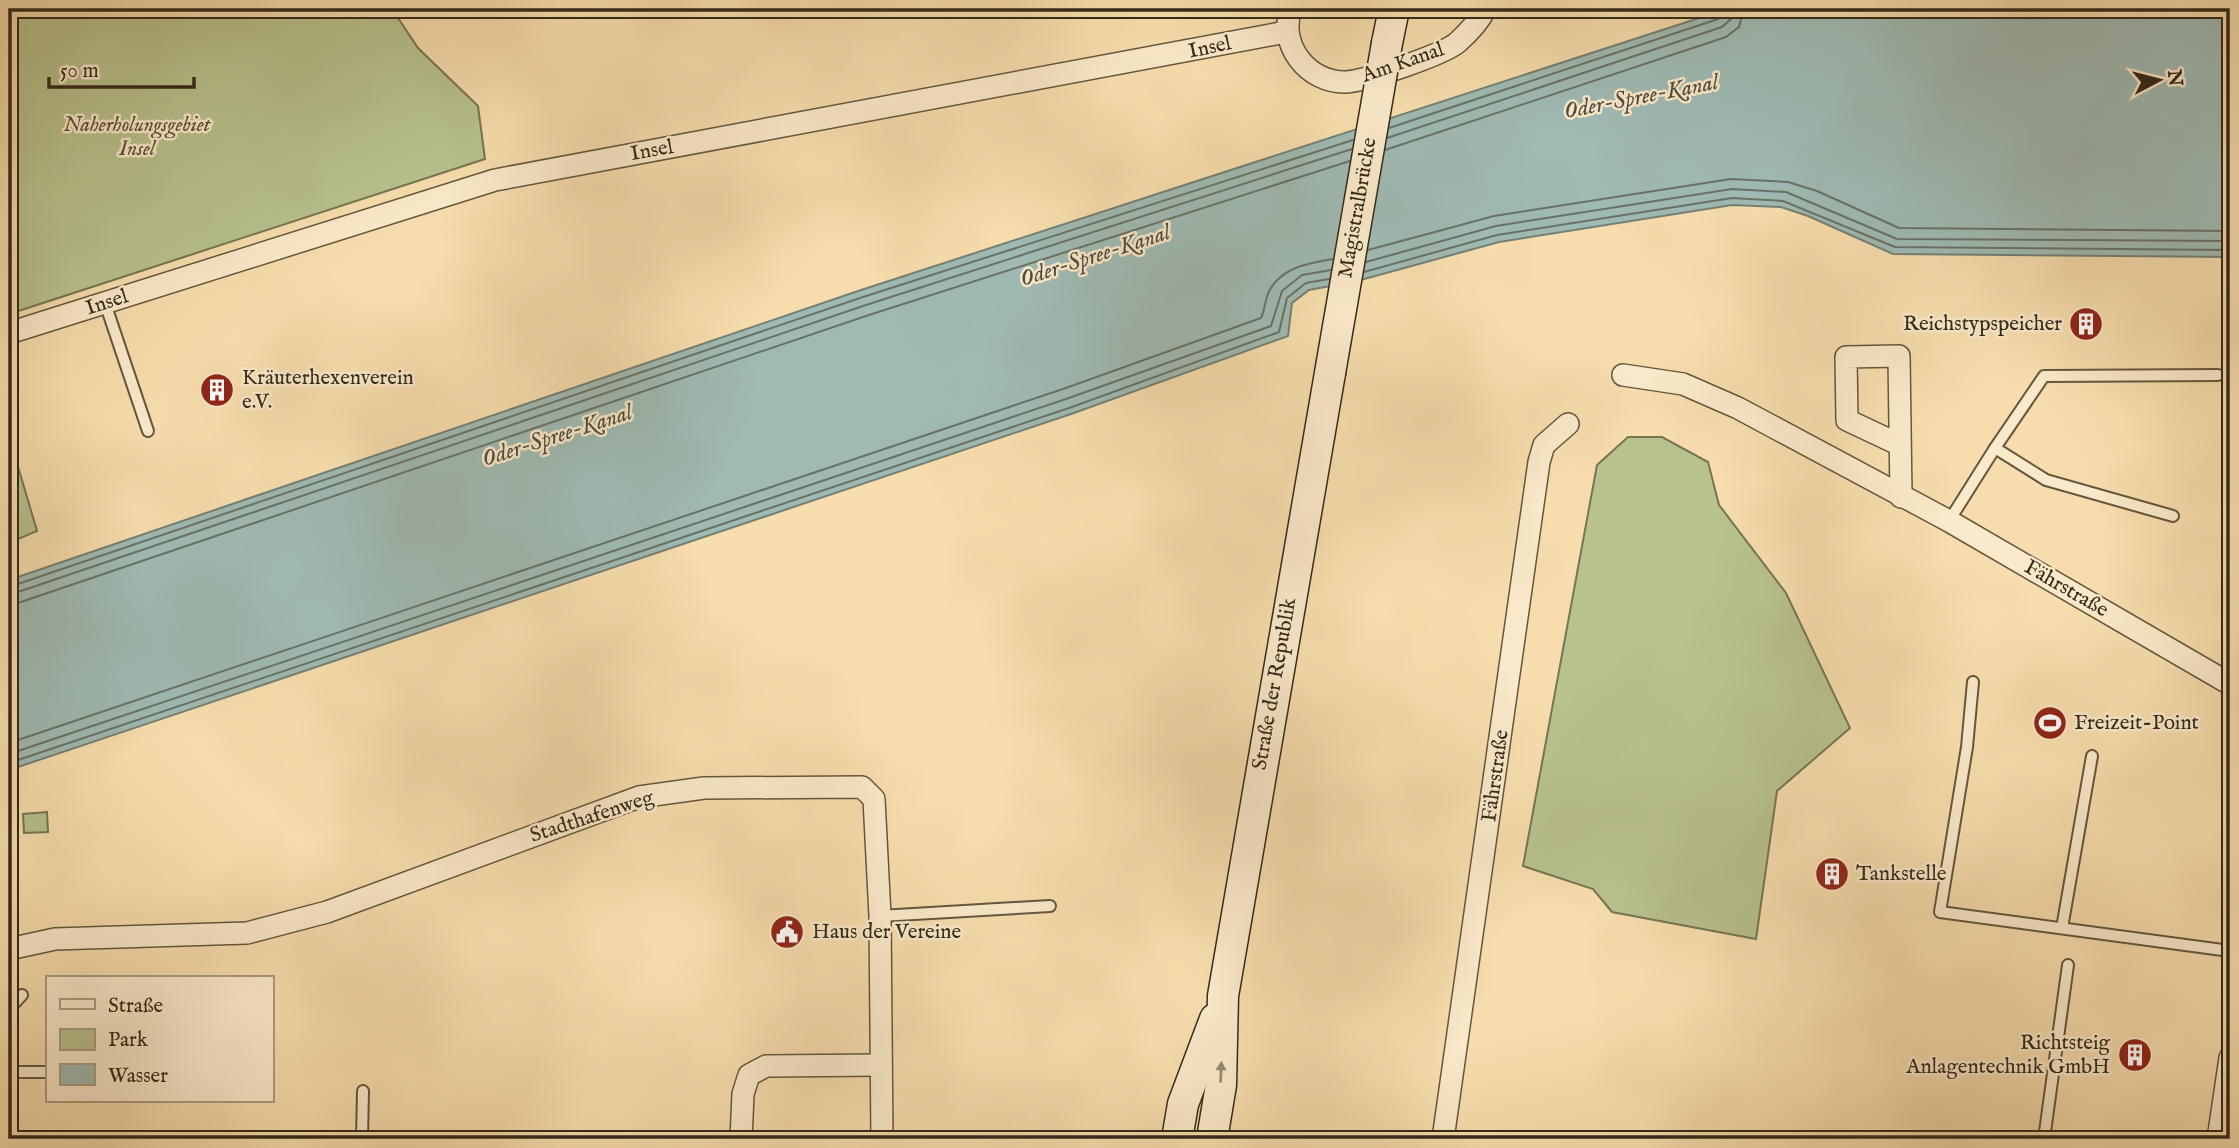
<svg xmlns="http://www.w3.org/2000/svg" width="2239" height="1148" font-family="'IM FELL English',serif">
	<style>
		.green { fill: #b8c28d; stroke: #767653; stroke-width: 2 }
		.water { fill: #9fbab3; stroke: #748075; stroke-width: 2 }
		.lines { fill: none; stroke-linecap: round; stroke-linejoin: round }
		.shore { stroke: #6a7266; stroke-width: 2 }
		.service-casing { stroke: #65563e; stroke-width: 14 }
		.minor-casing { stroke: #65563e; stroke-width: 24 }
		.secondary-casing { stroke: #342919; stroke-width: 33 }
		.service { stroke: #fae9ca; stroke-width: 10 }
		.minor { stroke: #fae9ca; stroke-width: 21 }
		.secondary { stroke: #fae9ca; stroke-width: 30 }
		.secondary-bridge-casing { stroke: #342919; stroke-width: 33; stroke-linecap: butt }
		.secondary-bridge { stroke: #fae9ca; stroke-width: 30 }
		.oneway { fill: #978972 }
		.labels { text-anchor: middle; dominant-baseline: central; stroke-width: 5; stroke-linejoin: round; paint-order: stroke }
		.street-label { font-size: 21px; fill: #342919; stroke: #fae9ca }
		.park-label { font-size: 21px; font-style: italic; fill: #554f36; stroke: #fae9ca }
		.poi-label { font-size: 21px; fill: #342919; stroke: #fae9ca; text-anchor: start }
		.water-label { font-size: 23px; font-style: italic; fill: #4f4d40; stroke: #fae9ca }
	</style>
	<rect width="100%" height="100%" fill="#f7ddad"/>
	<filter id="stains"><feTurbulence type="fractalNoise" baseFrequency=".00286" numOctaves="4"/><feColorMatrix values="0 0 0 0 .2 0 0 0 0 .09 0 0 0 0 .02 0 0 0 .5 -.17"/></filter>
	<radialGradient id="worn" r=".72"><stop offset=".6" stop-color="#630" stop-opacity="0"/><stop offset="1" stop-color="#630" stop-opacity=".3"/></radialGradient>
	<g class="green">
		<polygon points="9,9 392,9 418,48 478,106 485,159 9,314"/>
		<polygon points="9,436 37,531 9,543"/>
		<polygon points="1628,437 1662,437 1708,462 1719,505 1786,593 1850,728 1777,791 1756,939 1612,912 1593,889 1523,866 1597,465"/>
		<polygon points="47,812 48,832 24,833 23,814"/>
	</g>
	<polygon class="water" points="1727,9 2230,9 2230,257 1893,254 1808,216 1781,207 1732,205 1499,242 1357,281 1309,290 1292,303 1288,336 1071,414 9,770 9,580 861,290"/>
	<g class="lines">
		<g class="shore">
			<polyline points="1389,128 1718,19 1724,9"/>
			<polyline points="1387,138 1722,27 1731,19 1733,9"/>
			<polyline points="1385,150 1726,37 1739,27 1744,9"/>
			<polyline points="1368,250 1494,216 1731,179 1788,182 1817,191 1899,228 2230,231"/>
			<polyline points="1366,262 1496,226 1732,189 1786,192 1897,239 2230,241"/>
			<polyline points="1364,272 1497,235 1732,198 1783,201 1895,247 2230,250"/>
			<polyline points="9,587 863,297 1353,140"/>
			<polyline points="9,595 866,305 1352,149"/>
			<polyline points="9,606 869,315 1350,161"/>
			<path d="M9,743L1063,389L1261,318C1265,310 1265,300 1269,291C1282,267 1309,263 1333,259"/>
			<polyline points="9,754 1066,399 1271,326 1282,291 1302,275 1331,270"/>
			<polyline points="9,763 1069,408 1279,332 1287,298 1306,283 1329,279"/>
		</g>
		<g class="service-casing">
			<g id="service">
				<polyline points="105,303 148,431"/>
				<polyline points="1995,448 2044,376 2218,375"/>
				<polyline points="1949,521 1995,448 2046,480 2173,516"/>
				<polyline points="1973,682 1967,747 1940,912 2230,951"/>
				<polyline points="880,916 1050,906"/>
				<polyline points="2062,928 2092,756"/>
				<polyline points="9,1009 22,995"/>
				<polyline points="9,1072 47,1072"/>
				<polyline points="362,1139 363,1091"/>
				<polyline points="2044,1139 2068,965"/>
			</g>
		</g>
		<g class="minor-casing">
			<g id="minor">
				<path d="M1291,9C1278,45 1308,83 1346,82C1365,81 1445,54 1458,42C1467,34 1480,20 1485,9"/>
				<polyline points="9,333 495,180 1286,32"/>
				<polyline points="1623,375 1683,384 1738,408 1949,521 2230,684"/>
				<polyline points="1900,445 1847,420 1846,357 1899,356 1901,497"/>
				<polyline points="9,949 55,939 247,933 327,912 639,797 704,788 862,787 874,799 880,916 882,1139"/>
				<polyline points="741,1139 743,1094 749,1075 766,1066 880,1065"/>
				<polyline points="1443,1139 1539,462 1544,445 1568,424"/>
				<polyline points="2218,1139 2230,1058"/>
			</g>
		</g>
		<g class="secondary-casing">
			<g id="secondary">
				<polyline points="1387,43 1394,9"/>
				<polyline points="1177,1139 1183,1104 1215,1019"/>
				<polyline points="1212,1139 1221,1085 1223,996 1330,373"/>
			</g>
		</g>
		<use href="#service" class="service"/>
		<use href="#minor" class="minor"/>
		<use href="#secondary" class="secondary"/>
		<g class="secondary-bridge-casing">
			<polyline id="secondary-bridge" points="1330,373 1387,43"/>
		</g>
		<use href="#secondary-bridge" class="secondary-bridge"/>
	</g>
	<defs><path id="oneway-solid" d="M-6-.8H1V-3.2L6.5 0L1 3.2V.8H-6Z" transform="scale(1.75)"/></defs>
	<use class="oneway" href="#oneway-solid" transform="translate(1221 1072) rotate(-88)"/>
	<defs>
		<g id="building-disc" transform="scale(1.75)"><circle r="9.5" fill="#8f2418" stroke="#fae9ca"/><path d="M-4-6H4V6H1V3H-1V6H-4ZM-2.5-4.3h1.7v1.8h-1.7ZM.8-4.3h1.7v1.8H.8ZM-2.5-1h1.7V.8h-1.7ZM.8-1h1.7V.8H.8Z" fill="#fff"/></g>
		<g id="stadium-disc" transform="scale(1.75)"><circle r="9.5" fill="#8f2418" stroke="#fae9ca"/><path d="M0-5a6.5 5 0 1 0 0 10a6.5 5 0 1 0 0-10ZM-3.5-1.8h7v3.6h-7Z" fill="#fff"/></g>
		<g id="civic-disc" transform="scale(1.75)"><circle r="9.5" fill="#8f2418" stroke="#fae9ca"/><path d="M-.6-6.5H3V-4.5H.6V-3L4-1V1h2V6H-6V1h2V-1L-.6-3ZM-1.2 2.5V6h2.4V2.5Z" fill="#fff"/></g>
	</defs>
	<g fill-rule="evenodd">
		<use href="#building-disc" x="2086" y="324"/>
		<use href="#building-disc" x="217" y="390"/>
		<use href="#stadium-disc" x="2050" y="723"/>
		<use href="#building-disc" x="1832" y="874"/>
		<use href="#civic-disc" x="787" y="932"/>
		<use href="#building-disc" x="2135" y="1055"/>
	</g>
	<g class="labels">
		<g class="street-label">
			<text transform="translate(1210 48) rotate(-12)">Insel</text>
			<text transform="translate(1403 63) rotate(-19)">Am Kanal</text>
			<text transform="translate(652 151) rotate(-10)">Insel</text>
			<text transform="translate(1358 208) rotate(-80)">Magistralbrücke</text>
			<text transform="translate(107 303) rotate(-18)">Insel</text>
			<text transform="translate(2066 589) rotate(30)">Fährstraße</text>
			<text transform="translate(1275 684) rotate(-80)">Straße der Republik</text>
			<text transform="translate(1496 776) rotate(-82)">Fährstraße</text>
			<text transform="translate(592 817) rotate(-18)">Stadthafenweg</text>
		</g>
		<g class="park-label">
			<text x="137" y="125">Naherholungsgebiet<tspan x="137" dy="24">Insel</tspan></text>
		</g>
		<g class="poi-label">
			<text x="2062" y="324" text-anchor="end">Reichstypspeicher</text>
			<text x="242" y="378">Kräuterhexenverein<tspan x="242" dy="24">e.V.</tspan></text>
			<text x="2074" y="723">Freizeit-Point</text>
			<text x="1856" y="874">Tankstelle</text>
			<text x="812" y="932">Haus der Vereine</text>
			<text x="2110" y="1043" text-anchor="end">Richtsteig<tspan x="2110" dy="24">Anlagentechnik GmbH</tspan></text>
		</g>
		<g class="water-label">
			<text transform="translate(1641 97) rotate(-11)">Oder-Spree-Kanal</text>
			<text transform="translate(1095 256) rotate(-18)">Oder-Spree-Kanal</text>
			<text transform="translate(557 436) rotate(-18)">Oder-Spree-Kanal</text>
		</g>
	</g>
	<rect width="2239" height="1148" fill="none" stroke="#f7ddad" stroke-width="35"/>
	<rect x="10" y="10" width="2218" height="1127" fill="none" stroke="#342919" stroke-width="3.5"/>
	<rect x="18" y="18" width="2204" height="1113" fill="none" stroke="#342919" stroke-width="2"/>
	<rect x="46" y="976" width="228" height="126" fill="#fae9ca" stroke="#ab9c83" stroke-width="2"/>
	<rect x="60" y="999" width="35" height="10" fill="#fae9ca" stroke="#ab9c83" stroke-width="2"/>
	<text x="108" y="1012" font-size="21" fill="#342919">Straße</text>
	<rect x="60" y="1029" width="35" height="21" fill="#b8c28d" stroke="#ab9c83" stroke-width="2"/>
	<text x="108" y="1046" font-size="21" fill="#342919">Park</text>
	<rect x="60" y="1064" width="35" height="21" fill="#9fbab3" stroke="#ab9c83" stroke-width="2"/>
	<text x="108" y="1082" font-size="21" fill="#342919">Wasser</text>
	<g transform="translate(2159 80) rotate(83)" stroke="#fae9ca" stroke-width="5" paint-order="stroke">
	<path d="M0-5L12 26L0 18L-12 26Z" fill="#342919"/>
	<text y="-10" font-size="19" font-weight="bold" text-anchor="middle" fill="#342919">N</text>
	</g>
	<path d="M49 77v10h145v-10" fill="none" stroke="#342919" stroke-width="3.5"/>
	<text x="60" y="77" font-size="21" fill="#342919" stroke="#fae9ca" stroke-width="5" paint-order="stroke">50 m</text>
	<rect width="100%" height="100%" filter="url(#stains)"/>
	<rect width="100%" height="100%" fill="url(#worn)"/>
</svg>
